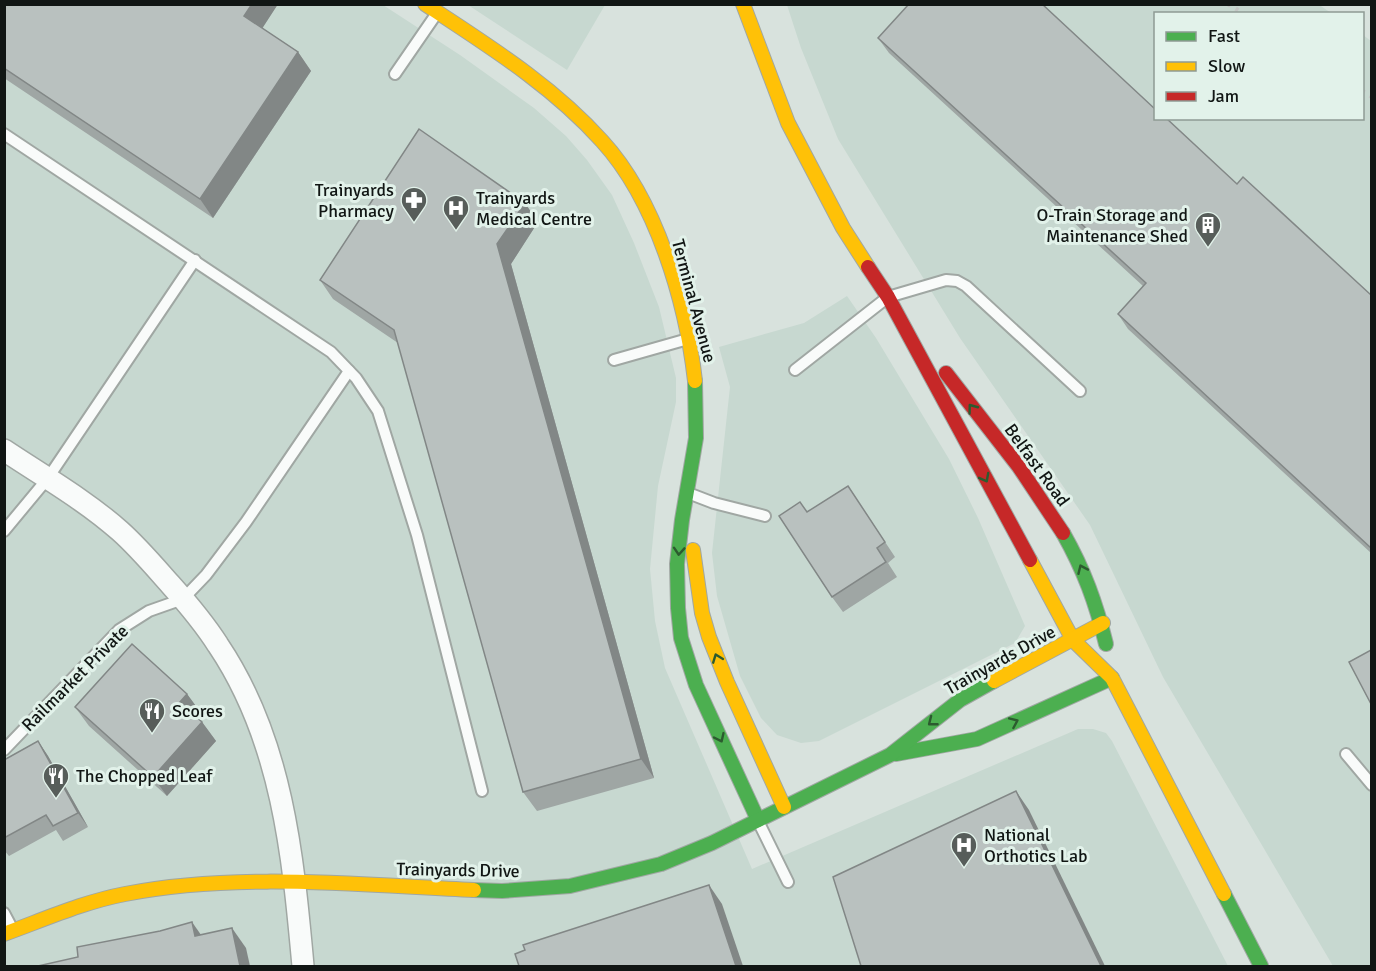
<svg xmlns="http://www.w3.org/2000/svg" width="1376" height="971" font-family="Signika,sans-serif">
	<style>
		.built { fill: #c7d8d0 }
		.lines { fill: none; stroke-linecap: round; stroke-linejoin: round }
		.lane-casing { stroke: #a0a7a3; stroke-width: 14 }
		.street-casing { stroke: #a0a7a3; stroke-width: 24 }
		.fast-casing { stroke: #a0a7a3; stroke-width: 16 }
		.slow-casing { stroke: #a0a7a3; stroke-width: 16 }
		.jam-casing { stroke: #a0a7a3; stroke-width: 16 }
		.lane { stroke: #f9fbfa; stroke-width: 10 }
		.street { stroke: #f9fbfa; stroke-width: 21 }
		.fast { stroke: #4caf50; stroke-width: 14 }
		.slow { stroke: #ffc107; stroke-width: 14 }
		.jam { stroke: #c62828; stroke-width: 14 }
		.rail { stroke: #c4c7c5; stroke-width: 4.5; stroke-dasharray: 3 6; stroke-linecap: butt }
		.wall { fill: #9fa6a4 }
		.shaded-wall { fill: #828786 }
		.building { fill: #b9c1bf; stroke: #828786; stroke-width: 1.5 }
		.oneway { stroke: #2c5b2f }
		.labels { text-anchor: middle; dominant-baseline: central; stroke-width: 6; stroke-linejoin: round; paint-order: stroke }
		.poi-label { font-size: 18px; fill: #111614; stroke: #e2f2ea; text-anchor: start }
		.street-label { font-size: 18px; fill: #111614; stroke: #e2f2ea }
	</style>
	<rect width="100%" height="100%" fill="#d8e2dd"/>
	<g class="built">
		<polygon points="5,4 383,5 460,55 534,108 566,136 587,160 612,195 634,243 659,307 676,378 676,402 658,486 650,569 655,621 665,668 752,869 1078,729 1093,729 1106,733 1112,741 1228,966 5,966"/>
		<polygon points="1318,4 1331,13 1156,14 1156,118 1362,118 1363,35 1371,41 1371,966 1333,966 1163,677 1090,525 960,338 838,139 801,48 787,5"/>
		<polygon points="468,5 605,4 605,5 567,70"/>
		<polygon points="847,296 876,338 949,459 978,518 1025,626 1015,643 819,741 801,743 777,735 761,718 740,676 717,596 712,553 730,387 719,347 804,323"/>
	</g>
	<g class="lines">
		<g class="lane-casing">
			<g id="lane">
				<polyline points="395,74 437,13"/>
				<polyline points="4,134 331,352 356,378 378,411 417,535 482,791"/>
				<polyline points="614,360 688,339"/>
				<polyline points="795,370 888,297 946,280 957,281 966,286 1080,391"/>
				<polyline points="688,493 714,503 765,516"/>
				<polyline points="4,531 48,478 195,260"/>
				<polyline points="4,750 119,630 149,611 183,599 206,575 246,522 349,371"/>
				<polyline points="1346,754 1372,785"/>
				<polyline points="758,821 788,882"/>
				<polyline points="4,913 13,930"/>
			</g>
		</g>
		<g class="street-casing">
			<path id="street" d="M4,450C43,476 85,500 120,531C138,547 154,566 170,584C187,603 204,623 218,645C282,740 293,855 303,966"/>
		</g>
		<g class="fast-casing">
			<g id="fast">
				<polyline points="695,381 696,438 682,520 677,564 678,608 681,638 696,685 758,820"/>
				<path d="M1063,533C1084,570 1096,603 1106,644"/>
				<polyline points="896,754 977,739 1112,678"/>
				<polyline points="474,890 502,891 570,886 661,864 712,843 890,755 960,700 994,681"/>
				<polyline points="1224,894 1261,966"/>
			</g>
		</g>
		<g class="slow-casing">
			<g id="slow">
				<path d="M425,4C487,45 552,85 602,141C656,200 686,301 695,381"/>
				<polyline points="743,4 788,123 843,228 868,267"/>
				<polyline points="693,550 702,613 709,637 727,682 784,807"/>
				<polyline points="1030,560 1073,640 1112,678 1224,894"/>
				<polyline points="994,681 1103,623"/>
				<path d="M4,934C43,920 83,902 125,894C237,872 360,885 474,890"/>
			</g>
		</g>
		<g class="jam-casing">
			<g id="jam">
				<polyline points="868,267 888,297 1030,560"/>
				<polyline points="946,373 1019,467 1063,533"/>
			</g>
		</g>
		<use href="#lane" class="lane"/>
		<use href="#street" class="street"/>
		<use href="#fast" class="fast"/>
		<use href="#slow" class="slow"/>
		<use href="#jam" class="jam"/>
		<g class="rail">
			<polyline points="1228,4 1244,14"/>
			<polyline points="1362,91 1372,97"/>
		</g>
	</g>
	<g class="wall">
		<polygon points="4,4 278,4 262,28 298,52 311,71 213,218 4,78"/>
		<polygon points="878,38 1237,184 1371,295 1371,553 1128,329 1118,314 1143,286 889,53"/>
		<polygon points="538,222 511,264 654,778 537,811 523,792 398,343 333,299 320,280"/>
		<polygon points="848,486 895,557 888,563 897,577 843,612 832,597 807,512"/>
		<polygon points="187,694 201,713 197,717 202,722 216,741 167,796 89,726 75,707"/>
		<polygon points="38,741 48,756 88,827 63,841 56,830 9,856 4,850 4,760"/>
	</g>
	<g class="shaded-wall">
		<polygon points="252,4 278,4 258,35 244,16"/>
		<polygon points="298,52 311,71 213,218 200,199"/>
		<polygon points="525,203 538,222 511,264 654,778 641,759 497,244"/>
		<polygon points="187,694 201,713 193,721 180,702"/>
		<polygon points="202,722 216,741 167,796 153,777"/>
		<polygon points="38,741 48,756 88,827 78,813"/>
		<polygon points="1016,791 1029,810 1105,966 1101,966"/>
		<polygon points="709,885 722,904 743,966 736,966"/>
		<polygon points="192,922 206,942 195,936"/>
		<polygon points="232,928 246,948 250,966 240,966"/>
	</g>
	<g class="building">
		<polygon points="4,4 252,4 244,16 298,52 200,199 4,68"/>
		<polygon points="909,4 1042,4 1155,109 1155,118 1166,118 1237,184 1243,177 1371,295 1371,548 1118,314 1146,283 878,38"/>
		<polygon points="419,129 525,203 497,244 641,759 523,792 394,330 320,280"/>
		<polygon points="848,486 885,542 877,548 886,562 832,597 779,516 800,502 807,512"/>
		<polygon points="132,644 187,694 180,702 202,722 153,777 75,707"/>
		<polygon points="1371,650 1371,704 1349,662"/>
		<polygon points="38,741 78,813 53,826 46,815 4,838 4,760"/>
		<polygon points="1016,791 1101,966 861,966 833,877"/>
		<polygon points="709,885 736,966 519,966 515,954 525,950 523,945"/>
		<polygon points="192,922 195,936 232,928 240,966 38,966 78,957 77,947 160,931"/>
	</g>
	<defs><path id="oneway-chevron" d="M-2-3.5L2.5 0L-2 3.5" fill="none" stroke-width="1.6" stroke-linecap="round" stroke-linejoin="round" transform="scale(1.5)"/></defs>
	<g class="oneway">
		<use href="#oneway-chevron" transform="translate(972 408) rotate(-127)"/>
		<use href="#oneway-chevron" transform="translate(985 478) rotate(62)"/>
		<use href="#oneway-chevron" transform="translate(679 551) rotate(94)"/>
		<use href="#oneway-chevron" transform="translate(1082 569) rotate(-114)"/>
		<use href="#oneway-chevron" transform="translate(717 658) rotate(-111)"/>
		<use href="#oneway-chevron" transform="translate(932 722) rotate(142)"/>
		<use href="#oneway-chevron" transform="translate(1014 722) rotate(-24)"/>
		<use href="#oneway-chevron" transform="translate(720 738) rotate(65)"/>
	</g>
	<defs>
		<g id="pharmacy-pin" transform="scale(1.35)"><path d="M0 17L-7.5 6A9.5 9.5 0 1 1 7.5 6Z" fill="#575d5a" stroke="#e2f2ea"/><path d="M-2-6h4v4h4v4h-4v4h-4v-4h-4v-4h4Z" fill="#fff"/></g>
		<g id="hospital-pin" transform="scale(1.35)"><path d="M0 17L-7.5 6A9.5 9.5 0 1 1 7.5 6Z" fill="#575d5a" stroke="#e2f2ea"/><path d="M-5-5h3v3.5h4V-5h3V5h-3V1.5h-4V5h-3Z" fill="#fff"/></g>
		<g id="building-pin" transform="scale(1.35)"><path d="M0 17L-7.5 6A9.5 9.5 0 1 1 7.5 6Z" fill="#575d5a" stroke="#e2f2ea"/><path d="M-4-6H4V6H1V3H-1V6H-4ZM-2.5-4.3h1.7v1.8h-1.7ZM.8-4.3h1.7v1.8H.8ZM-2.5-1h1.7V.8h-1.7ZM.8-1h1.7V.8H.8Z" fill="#fff"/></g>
		<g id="restaurant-pin" transform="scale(1.35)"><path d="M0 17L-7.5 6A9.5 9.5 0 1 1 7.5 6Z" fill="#575d5a" stroke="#e2f2ea"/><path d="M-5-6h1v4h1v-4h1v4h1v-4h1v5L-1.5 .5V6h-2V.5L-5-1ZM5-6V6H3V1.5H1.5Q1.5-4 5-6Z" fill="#fff"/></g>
	</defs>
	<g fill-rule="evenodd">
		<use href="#pharmacy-pin" x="414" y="200"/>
		<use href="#hospital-pin" x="456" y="208"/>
		<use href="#building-pin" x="1208" y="225"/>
		<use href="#restaurant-pin" x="152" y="711"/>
		<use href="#restaurant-pin" x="56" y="776"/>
		<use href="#hospital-pin" x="964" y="845"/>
	</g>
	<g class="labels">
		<g class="poi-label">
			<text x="394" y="190" text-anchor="end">Trainyards<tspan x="394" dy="21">Pharmacy</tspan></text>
			<text x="476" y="198">Trainyards<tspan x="476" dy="21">Medical Centre</tspan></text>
			<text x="1188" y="215" text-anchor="end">O-Train Storage and<tspan x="1188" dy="21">Maintenance Shed</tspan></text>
			<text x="172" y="711">Scores</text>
			<text x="76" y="776">The Chopped Leaf</text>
			<text x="984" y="835">National<tspan x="984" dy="21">Orthotics Lab</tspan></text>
		</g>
		<g class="street-label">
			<text transform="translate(694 301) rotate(75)">Terminal Avenue</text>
			<text transform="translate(1037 465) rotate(54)">Belfast Road</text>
			<text transform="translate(1000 660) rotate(-29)">Trainyards Drive</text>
			<text transform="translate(75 678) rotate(-45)">Railmarket Private</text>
			<text transform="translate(458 870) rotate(1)">Trainyards Drive</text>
		</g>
	</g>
	<rect width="1376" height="971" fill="none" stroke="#111614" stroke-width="12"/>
	<rect x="1154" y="12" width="210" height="108" fill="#e2f2ea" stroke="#8e9a94" stroke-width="1.5"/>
	<rect x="1166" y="32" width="30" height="9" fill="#4caf50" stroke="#8e9a94" stroke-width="1.5"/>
	<text x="1208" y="42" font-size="18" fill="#111614">Fast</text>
	<rect x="1166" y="62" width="30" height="9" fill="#ffc107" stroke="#8e9a94" stroke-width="1.5"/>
	<text x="1208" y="72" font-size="18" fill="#111614">Slow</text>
	<rect x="1166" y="92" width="30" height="9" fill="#c62828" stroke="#8e9a94" stroke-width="1.5"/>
	<text x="1208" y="102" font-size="18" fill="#111614">Jam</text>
</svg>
